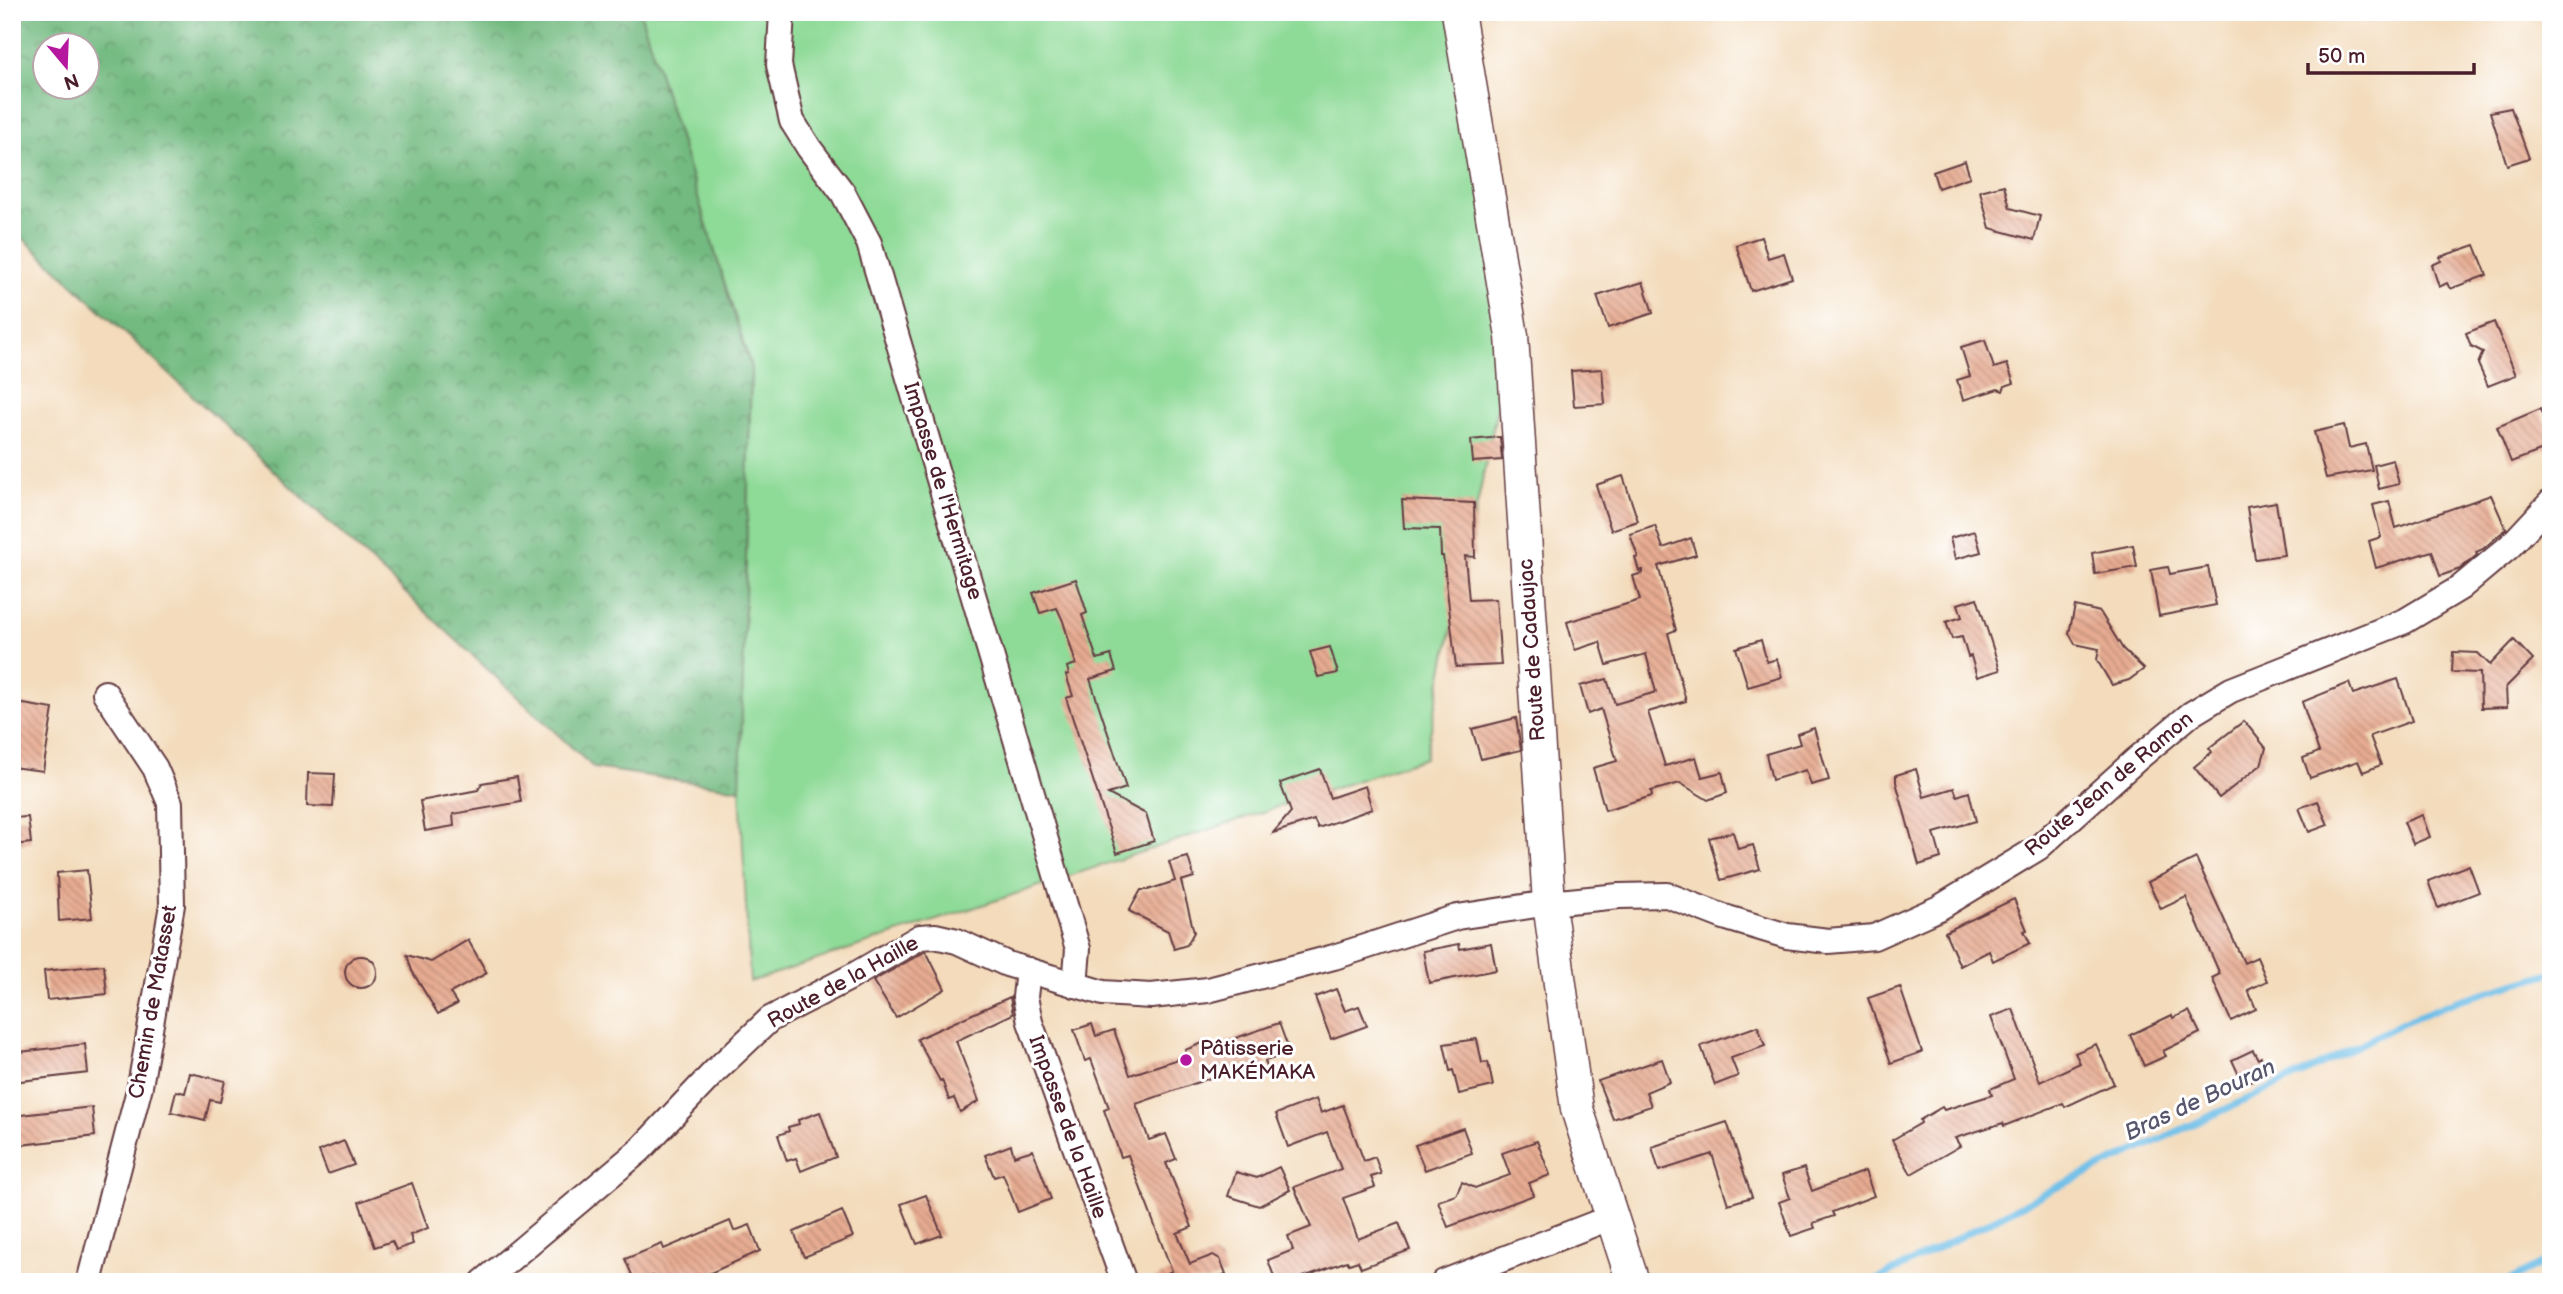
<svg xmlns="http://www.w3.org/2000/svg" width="2563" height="1294" font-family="'Balsamiq Sans',sans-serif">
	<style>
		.grass { fill: #8eda97; stroke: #6c7c61; stroke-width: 2 }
		.forest { fill: url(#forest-crowns); stroke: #5e6c56; stroke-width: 2; fill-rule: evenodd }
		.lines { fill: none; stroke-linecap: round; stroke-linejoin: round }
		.stream { stroke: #6cbde7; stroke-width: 7 }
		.building { fill: url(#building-back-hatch) }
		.minor-casing { stroke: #633b41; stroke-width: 28 }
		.tertiary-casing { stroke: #633b41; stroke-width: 35 }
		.minor { stroke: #fff; stroke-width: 24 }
		.tertiary { stroke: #fff; stroke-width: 32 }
		.poi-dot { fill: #b5179e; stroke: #fff; stroke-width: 2.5 }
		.labels { text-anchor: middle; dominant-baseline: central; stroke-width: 6; stroke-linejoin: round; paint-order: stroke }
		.street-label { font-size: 21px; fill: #4a1f2b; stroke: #fff }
		.poi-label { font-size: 21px; fill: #4a1f2b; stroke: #fff; text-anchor: start }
		.water-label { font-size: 23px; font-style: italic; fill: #56566d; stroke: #fff }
	</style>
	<defs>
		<pattern id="forest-crowns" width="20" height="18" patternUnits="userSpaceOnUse" patternTransform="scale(1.75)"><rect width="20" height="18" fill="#72ba80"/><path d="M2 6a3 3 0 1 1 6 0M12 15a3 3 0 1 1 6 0" fill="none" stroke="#609769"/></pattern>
		<pattern id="building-back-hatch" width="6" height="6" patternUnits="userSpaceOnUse" patternTransform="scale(1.75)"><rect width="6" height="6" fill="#e7ac92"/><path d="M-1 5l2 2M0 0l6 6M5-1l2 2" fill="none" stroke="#bd8b77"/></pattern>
	</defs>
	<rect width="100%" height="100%" fill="#fff"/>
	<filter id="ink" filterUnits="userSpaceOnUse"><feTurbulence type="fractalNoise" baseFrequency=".0143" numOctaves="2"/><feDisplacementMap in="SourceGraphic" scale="14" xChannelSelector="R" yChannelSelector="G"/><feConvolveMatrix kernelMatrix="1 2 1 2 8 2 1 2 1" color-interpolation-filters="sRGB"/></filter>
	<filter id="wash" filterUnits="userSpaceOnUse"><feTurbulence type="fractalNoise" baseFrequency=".00686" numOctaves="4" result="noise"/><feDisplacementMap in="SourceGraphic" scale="28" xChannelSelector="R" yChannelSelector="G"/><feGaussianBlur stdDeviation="1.57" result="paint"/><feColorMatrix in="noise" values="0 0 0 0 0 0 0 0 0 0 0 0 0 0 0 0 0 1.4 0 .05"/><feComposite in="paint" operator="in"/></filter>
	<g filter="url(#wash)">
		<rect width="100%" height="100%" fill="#f3dbbb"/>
		<polygon class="grass" points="640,12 1458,12 1512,336 1425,758 750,982 740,789 751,368"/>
		<path class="forest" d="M12,12H640L751,368L740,789L594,768L12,228ZM46,46H88V88H46Z"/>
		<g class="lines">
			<g class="stream">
				<polyline points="1872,1282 2053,1189 2308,1071 2404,1022 2459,1000 2551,973"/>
				<polyline points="2506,1282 2551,1259"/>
			</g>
		</g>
		<g id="blocks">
			<g class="building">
				<polygon points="2511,108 2529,158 2507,165 2490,112"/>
				<polygon points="1965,161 1970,177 1938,188 1933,172"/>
				<polygon points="2004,185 2010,208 2040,216 2034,240 1990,228 1980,191"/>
				<polygon points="1761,237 1768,258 1784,253 1792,278 1751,291 1736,245"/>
				<polygon points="2475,245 2487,275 2450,289 2447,283 2439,287 2432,265 2441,261 2440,257"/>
				<polygon points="1643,282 1653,313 1608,328 1597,296"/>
				<polygon points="2494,322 2516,375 2488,386 2478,364 2483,352 2471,346 2466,333"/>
				<polygon points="1985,340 1994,368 2007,364 2014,383 2005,386 2003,391 1998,389 1963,400 1957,380 1970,376 1961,347"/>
				<polygon points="1602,369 1605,404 1574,406 1571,371"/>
				<polygon points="2540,409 2551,436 2551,447 2511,462 2497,427"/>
				<polygon points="2344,425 2349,448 2366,444 2372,470 2326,478 2314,432"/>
				<polygon points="1500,437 1502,460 1473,462 1471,440"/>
				<polygon points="2393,460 2399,484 2379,489 2374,465"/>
				<polygon points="1623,476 1638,521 1611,530 1596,485"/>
				<polygon points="2491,495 2506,529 2483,549 2476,552 2477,555 2460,569 2440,576 2432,551 2376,568 2369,541 2381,537 2373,505 2389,501 2396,528"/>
				<polygon points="1402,500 1474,503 1475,557 1465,556 1469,600 1496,599 1501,665 1456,667 1443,556 1441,556 1440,529 1404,528"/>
				<polygon points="2276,502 2284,555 2255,559 2247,507"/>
				<polygon points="1655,526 1663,548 1691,538 1696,555 1658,566 1676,630 1668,633 1686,701 1648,712 1665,766 1696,757 1702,777 1722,772 1727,793 1708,800 1680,783 1651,791 1652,796 1605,810 1593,768 1617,761 1601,709 1588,714 1580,686 1607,679 1615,704 1656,692 1646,654 1607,665 1600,642 1575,650 1567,622 1640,600 1633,576 1643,573 1643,570 1639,571 1635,558 1638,557 1630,534"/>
				<polygon points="1975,531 1981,552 1955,559 1950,538"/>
				<polygon points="2133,545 2137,567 2095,574 2092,553"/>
				<polygon points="2168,567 2170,574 2208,567 2216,605 2159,616 2151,570"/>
				<polygon points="1076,579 1087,613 1082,615 1097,659 1111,655 1116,671 1090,679 1126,788 1108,794 1146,814 1154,841 1117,853 1066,698 1073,696 1066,675 1069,674 1067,667 1076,664 1063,621 1057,608 1040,613 1033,593"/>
				<polygon points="1977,598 2000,670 1977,677 1971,656 1968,657 1962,637 1952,639 1946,622 1962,617 1958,604"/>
				<polygon points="2075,606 2100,612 2123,649 2144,669 2129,680 2112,685 2097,660 2099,649 2075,644 2069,633"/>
				<polygon points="1761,640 1767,662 1777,659 1782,677 1748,687 1736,648"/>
				<polygon points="2514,640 2533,660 2506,687 2507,707 2481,708 2480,673 2452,672 2453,652 2478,653 2490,665"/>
				<polygon points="1330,647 1338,673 1318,677 1310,652"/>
				<polygon points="2398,679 2412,721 2370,736 2381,765 2363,772 2358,761 2310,778 2303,758 2319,752 2302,702 2349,683 2353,694"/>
				<polygon points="12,702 53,709 43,771 12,767"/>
				<polygon points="1516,718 1521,750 1481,759 1472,729"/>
				<polygon points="2244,721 2266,748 2261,765 2219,798 2194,767 2212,752 2209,748"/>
				<polygon points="1814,728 1829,780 1811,785 1806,770 1772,780 1766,754 1800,744 1797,734"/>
				<polygon points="1320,769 1330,798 1365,786 1372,809 1318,828 1314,820 1273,833 1291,812 1280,783"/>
				<polygon points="1916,769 1924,797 1954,788 1957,796 1969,792 1976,821 1934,833 1941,858 1919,865 1896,782 1896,775"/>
				<polygon points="308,773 335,774 333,807 307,806"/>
				<polygon points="517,777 521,802 453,814 454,826 425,831 420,801 478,790 482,783"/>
				<polygon points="2318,801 2328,825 2309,832 2299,808"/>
				<polygon points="2422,815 2430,837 2413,844 2404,822"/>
				<polygon points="28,817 31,843 12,845 12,818"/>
				<polygon points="1733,832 1738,849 1753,845 1760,869 1721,880 1709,838"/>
				<polygon points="1188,857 1194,877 1181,881 1194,932 1187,945 1174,949 1168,931 1129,911 1141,890 1148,890 1175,881 1169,862"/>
				<polygon points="2196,858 2244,963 2257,957 2267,981 2248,990 2256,1009 2231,1021 2212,978 2220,974 2186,897 2161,909 2148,882"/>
				<polygon points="2469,865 2479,892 2438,908 2428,881"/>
				<polygon points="87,870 92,918 59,921 57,873"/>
				<polygon points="2014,899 2027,930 2024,931 2030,943 1993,961 1989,951 1960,966 1945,932"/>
				<polygon points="468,940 487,973 450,993 457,1004 438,1014 412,971 407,955 431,962"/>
				<polygon points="1491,943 1496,970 1429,983 1423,951 1459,944 1460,949"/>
				<polygon points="926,951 945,989 896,1018 873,981"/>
				<circle cx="361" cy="972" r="16"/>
				<polygon points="104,965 107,994 47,1000 44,971"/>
				<polygon points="1900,987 1922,1052 1891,1063 1868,998"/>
				<polygon points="1336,989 1345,1011 1359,1006 1367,1026 1331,1039 1315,997"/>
				<polygon points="1010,997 1013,1014 956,1041 979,1101 960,1112 954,1098 949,1100 942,1080 940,1081 917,1039"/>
				<polygon points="2013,1009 2040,1082 2080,1063 2075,1053 2096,1044 2114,1084 2065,1107 2063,1103 2004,1126 2003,1123 1955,1138 1960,1146 1911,1174 1892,1140 1921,1123 1920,1120 1942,1107 1944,1110 1992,1095 1990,1089 2014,1079 1991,1017"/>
				<polygon points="2189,1011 2200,1033 2163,1051 2166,1056 2144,1066 2130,1035 2172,1015 2173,1018"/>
				<polygon points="1279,1023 1290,1053 1265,1061 1269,1073 1245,1081 1241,1067 1136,1104 1149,1140 1166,1134 1176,1159 1166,1163 1192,1227 1177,1233 1190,1264 1213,1255 1220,1259 1226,1274 1206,1282 1148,1282 1172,1271 1128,1155 1121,1157 1104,1110 1109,1108 1091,1059 1085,1061 1074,1030 1092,1024 1096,1036 1114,1030 1130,1075 1187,1056 1185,1050 1205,1042 1207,1048"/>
				<polygon points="1758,1026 1765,1046 1731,1058 1738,1076 1715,1085 1701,1046"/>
				<polygon points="1477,1039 1482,1063 1488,1062 1493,1086 1459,1094 1453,1070 1450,1071 1444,1044"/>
				<polygon points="85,1044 88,1073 12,1082 12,1053"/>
				<polygon points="2253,1050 2258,1059 2261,1057 2268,1073 2243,1084 2232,1060"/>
				<polygon points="1662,1059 1670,1082 1646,1092 1651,1106 1613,1119 1598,1081"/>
				<polygon points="190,1073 225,1081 220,1102 210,1100 205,1120 171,1112 176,1091 185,1093"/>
				<polygon points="1316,1099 1321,1113 1343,1105 1364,1161 1375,1157 1381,1174 1371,1177 1375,1187 1343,1198 1358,1239 1399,1223 1410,1250 1361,1268 1358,1261 1349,1264 1347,1261 1290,1282 1276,1282 1268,1260 1293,1250 1288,1236 1311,1227 1294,1187 1341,1169 1327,1132 1288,1147 1276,1114"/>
				<polygon points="92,1107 95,1136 12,1146 12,1116"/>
				<polygon points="820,1112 836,1157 801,1171 796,1158 787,1161 778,1135 789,1131 788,1127 799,1124 798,1120"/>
				<polygon points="1727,1122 1752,1197 1728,1204 1712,1154 1659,1171 1652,1147"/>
				<polygon points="1463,1128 1472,1153 1425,1170 1415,1145"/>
				<polygon points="344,1141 354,1165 328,1174 319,1151"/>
				<polygon points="1537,1141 1550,1175 1529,1183 1534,1195 1448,1227 1438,1201 1456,1195 1462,1182 1475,1188 1510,1175 1502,1153"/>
				<polygon points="1011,1145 1014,1156 1033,1150 1051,1199 1018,1212 1003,1174 994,1177 985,1155"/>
				<polygon points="1279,1167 1290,1190 1259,1206 1228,1196 1236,1172 1257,1178"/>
				<polygon points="1804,1168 1812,1191 1865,1171 1874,1196 1832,1212 1834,1216 1813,1223 1815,1228 1791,1236 1779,1202 1790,1198 1782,1175"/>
				<polygon points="412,1183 428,1228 410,1235 413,1244 396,1250 392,1241 375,1247 359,1202"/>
				<polygon points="926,1195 942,1235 917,1244 901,1204"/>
				<polygon points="842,1211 853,1237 804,1257 794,1232"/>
				<polygon points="730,1221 734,1231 750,1225 760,1251 690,1282 656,1282 653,1276 635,1282 625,1259 662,1244 664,1249"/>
			</g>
		</g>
	</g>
	<g filter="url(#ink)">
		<use href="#blocks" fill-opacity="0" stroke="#633b41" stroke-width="2"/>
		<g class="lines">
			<g class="minor-casing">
				<g id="minor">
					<polyline points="782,12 779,65 792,121 809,148 843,193 869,243 1078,949 1075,985"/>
					<polyline points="1028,970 1025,997 1030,1022 1124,1282"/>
					<polyline points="89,1282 140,1086 172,905 170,803 155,768 105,693"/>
					<polyline points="483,1282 640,1150 714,1072 770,1019 851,977 920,937 935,936 957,941 1007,964 1103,993 1151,996 1208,990 1334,957 1457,917 1549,903 1619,896 1667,895 1724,917 1787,936 1828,941 1874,937 1939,908 2038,848 2137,759 2191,714 2231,690 2405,621 2460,588 2510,546 2551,502"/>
					<polyline points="1444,1282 1612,1217"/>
				</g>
			</g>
			<g class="tertiary-casing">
				<polyline id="tertiary" points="1458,12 1512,336 1549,903 1577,1109 1633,1282"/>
			</g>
			<use href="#minor" class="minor"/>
			<use href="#tertiary" class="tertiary"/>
		</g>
	</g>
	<circle class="poi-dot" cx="1186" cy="1060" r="7"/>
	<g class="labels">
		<g class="street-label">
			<text transform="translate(943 491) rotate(73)">Impasse de l'Hermitage</text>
			<text transform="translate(1532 650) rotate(-94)">Route de Cadaujac</text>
			<text transform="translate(2109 784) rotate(-40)">Route Jean de Ramon</text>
			<text transform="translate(843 982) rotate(-29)">Route de la Haille</text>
			<text transform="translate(153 1002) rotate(-80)">Chemin de Matasset</text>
			<text transform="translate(1068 1127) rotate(70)">Impasse de la Haille</text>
		</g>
		<g class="poi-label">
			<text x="1200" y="1048">Pâtisserie<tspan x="1200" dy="24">MAKÉMAKA</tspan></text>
		</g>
		<g class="water-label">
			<text transform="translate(2200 1100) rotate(-25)">Bras de Bouran</text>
		</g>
	</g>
	<rect width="2563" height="1294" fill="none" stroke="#fff" stroke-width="42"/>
	<g transform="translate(66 66) rotate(161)"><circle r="33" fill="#ffffff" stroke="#b7a5aa" stroke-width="2"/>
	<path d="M0-5L12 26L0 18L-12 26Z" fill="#b5179e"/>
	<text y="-10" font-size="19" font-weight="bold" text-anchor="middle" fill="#4a1f2b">N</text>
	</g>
	<path d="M2308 63v10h166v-10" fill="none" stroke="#4a1f2b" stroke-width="3.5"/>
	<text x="2318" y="63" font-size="21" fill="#4a1f2b" stroke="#ffffff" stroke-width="5" paint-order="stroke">50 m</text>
</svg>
